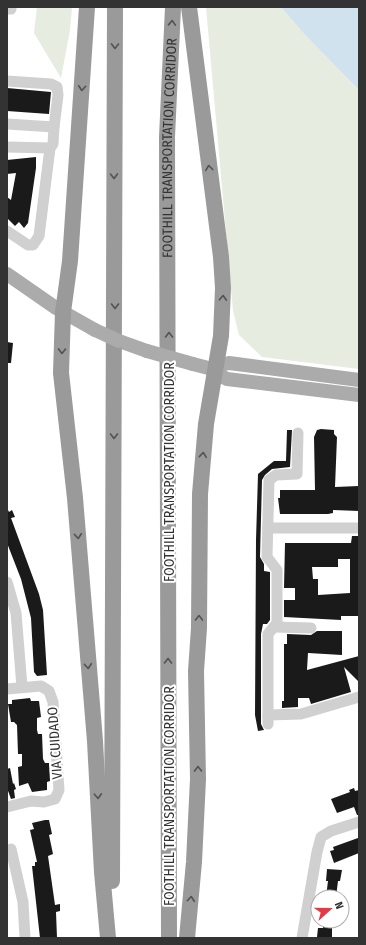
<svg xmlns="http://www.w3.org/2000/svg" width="366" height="945" font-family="'Fira Sans Condensed',sans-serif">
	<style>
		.green { fill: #e6ecdf }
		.water { fill: #cfe2ee }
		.building { fill: #1a1a1a; fill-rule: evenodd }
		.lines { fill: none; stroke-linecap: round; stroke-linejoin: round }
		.minor { stroke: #d0d0d0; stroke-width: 11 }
		.major { stroke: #ababab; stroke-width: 14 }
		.highway { stroke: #9a9a9a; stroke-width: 16 }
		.major-bridge { stroke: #ababab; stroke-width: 14 }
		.oneway { stroke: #525252 }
		.labels { text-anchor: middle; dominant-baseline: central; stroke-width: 4; stroke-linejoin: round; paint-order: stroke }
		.street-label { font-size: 14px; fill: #333; stroke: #fff }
	</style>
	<rect width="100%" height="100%" fill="#fff"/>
	<g class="green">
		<polygon points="37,7 72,7 70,30 61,78 34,33"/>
		<polygon points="206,7 281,7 305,35 359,90 359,369 262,357 239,335 233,311"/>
	</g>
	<polygon class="water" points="281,7 359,7 359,90 305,35"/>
	<g class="building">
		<polygon points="7,88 51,92 49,114 7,111"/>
		<polygon points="36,157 36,168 28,223 24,228 19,222 15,226 7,218 7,197 11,200 16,173 7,174 7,160"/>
		<polygon points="7,342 13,343 11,363 7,363"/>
		<polygon points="321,429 334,430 334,434 337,437 335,487 359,486 359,511 333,510 333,513 328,514 280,514 278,498 280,498 280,490 315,490 314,437 317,430"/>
		<polygon points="287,430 292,430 290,467 272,469 265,475 262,480 260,557 264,564 264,571 270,572 270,620 267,624 263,624 261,634 261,724 264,730 258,731 255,715 256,540 258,474 274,461 286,461"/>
		<polygon points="7,508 9,512 12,510 15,517 11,518 39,594 43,610 47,675 37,676 34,672 31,618 21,579 7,543"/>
		<path d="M352,536H359V616H341V620L284,617V600H295V588H284L285,543H351ZM338,559H350V593L318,595V579H313L312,567H338Z"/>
		<polygon points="317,631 342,631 342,655 308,653 307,670 359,656 359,682 344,667 351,692 311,704 309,698 298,698 298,707 282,708 282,701 284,701 284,644 287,644 287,634 311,635"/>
		<polygon points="30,698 31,701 39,701 41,717 37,718 37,730 38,734 42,734 43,759 45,763 49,763 50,781 47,782 47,790 32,792 28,783 19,786 18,767 22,766 22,754 18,754 17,725 14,722 11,722 8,704 12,704 12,700"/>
		<polygon points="10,768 13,784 14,783 16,789 14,790 15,798 11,799 7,788 7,769"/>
		<polygon points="354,788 355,791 359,790 359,815 357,815 354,807 337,813 331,799 350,792 349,790"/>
		<polygon points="45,820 49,820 52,834 49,835 53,854 48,856 55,905 60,904 60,911 56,912 57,938 40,938 32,866 35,866 35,862 37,862 30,830 34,829 32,823"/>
		<polygon points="358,838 359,853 334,863 330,851 334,850 333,847"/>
		<polygon points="327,869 342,870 340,881 338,881 336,897 326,897 328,881 326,881"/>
		<polygon points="324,925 332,926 332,938 317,937 318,928 323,928"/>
	</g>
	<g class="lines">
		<g class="minor">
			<polyline points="7,9 11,9 11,7"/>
			<polyline points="7,81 51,84 57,87 58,95 54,127"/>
			<polyline points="7,124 54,127 53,144 50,148 7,147"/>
			<polyline points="7,231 28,245 33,245 39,236 50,148"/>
			<polyline points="268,528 359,528"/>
			<polyline points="7,582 16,613 22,687"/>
			<polyline points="274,627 311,628"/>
			<polyline points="7,689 41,686 49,691 53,702 59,790 55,799 44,802 31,801 7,807"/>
			<polyline points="268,715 301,714 359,697"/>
			<polyline points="268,724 268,634 277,623 277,570 267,557 269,480 276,475 297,474 298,433"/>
			<polyline points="11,849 23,902 25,938"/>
			<polyline points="302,938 317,852 321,837 331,831 359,822"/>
		</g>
		<g class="major">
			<polyline points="7,274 56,308 95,330"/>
			<polyline points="119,341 147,351"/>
			<polyline points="193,364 216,370"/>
			<polyline points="216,370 219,375 227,379 359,395"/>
			<polyline points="216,370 220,365 229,363 359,380"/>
		</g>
		<g class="highway">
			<polyline points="87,7 70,261 63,312 61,373 75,498 95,741 102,872 108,938"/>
			<polyline points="112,881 115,7"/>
			<path id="s1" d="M169,938L167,137L173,7"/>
			<polyline points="187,938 194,862 198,779 196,671 199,628 200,494 206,424 221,336 223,288 221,257 189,7"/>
		</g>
		<g class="major-bridge">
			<polyline points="95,330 119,341"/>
			<polyline points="147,351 193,364"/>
		</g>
	</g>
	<defs><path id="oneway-chevron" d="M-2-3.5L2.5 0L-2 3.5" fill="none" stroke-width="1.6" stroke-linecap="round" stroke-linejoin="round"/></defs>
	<g class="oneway">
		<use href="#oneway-chevron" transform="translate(172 23) rotate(-88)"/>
		<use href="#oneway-chevron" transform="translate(115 46) rotate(91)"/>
		<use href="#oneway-chevron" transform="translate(82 88) rotate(94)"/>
		<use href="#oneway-chevron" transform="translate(209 168) rotate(-97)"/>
		<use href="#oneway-chevron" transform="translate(114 176) rotate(89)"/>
		<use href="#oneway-chevron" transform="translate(223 298) rotate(-87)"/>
		<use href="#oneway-chevron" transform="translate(115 306) rotate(90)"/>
		<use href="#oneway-chevron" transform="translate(169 335) rotate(-90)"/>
		<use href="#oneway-chevron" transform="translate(62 351) rotate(91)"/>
		<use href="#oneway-chevron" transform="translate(114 436) rotate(90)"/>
		<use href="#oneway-chevron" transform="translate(203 455) rotate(-84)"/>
		<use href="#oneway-chevron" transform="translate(78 536) rotate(86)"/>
		<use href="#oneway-chevron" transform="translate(199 618) rotate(-89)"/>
		<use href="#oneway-chevron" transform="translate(168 661) rotate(-90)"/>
		<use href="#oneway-chevron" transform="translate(88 666) rotate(85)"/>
		<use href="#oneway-chevron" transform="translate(198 769) rotate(-91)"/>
		<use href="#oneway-chevron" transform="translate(98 796) rotate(87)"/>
		<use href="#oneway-chevron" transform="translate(191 899) rotate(-85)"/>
	</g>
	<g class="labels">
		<g class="street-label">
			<text stroke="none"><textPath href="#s1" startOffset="790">FOOTHILL TRANSPORTATION CORRIDOR</textPath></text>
			<text transform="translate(169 472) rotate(-90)">FOOTHILL TRANSPORTATION CORRIDOR</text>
			<text transform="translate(55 743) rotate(-94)">VIA CUIDADO</text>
			<text transform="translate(169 796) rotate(-90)">FOOTHILL TRANSPORTATION CORRIDOR</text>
		</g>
	</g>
	<rect width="366" height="945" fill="none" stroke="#333333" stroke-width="16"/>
	<g transform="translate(330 909) rotate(69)"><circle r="19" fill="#ffffff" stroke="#adadad"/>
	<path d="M0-3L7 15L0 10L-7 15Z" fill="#e63946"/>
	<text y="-6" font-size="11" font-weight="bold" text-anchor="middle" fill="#333333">N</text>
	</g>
</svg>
